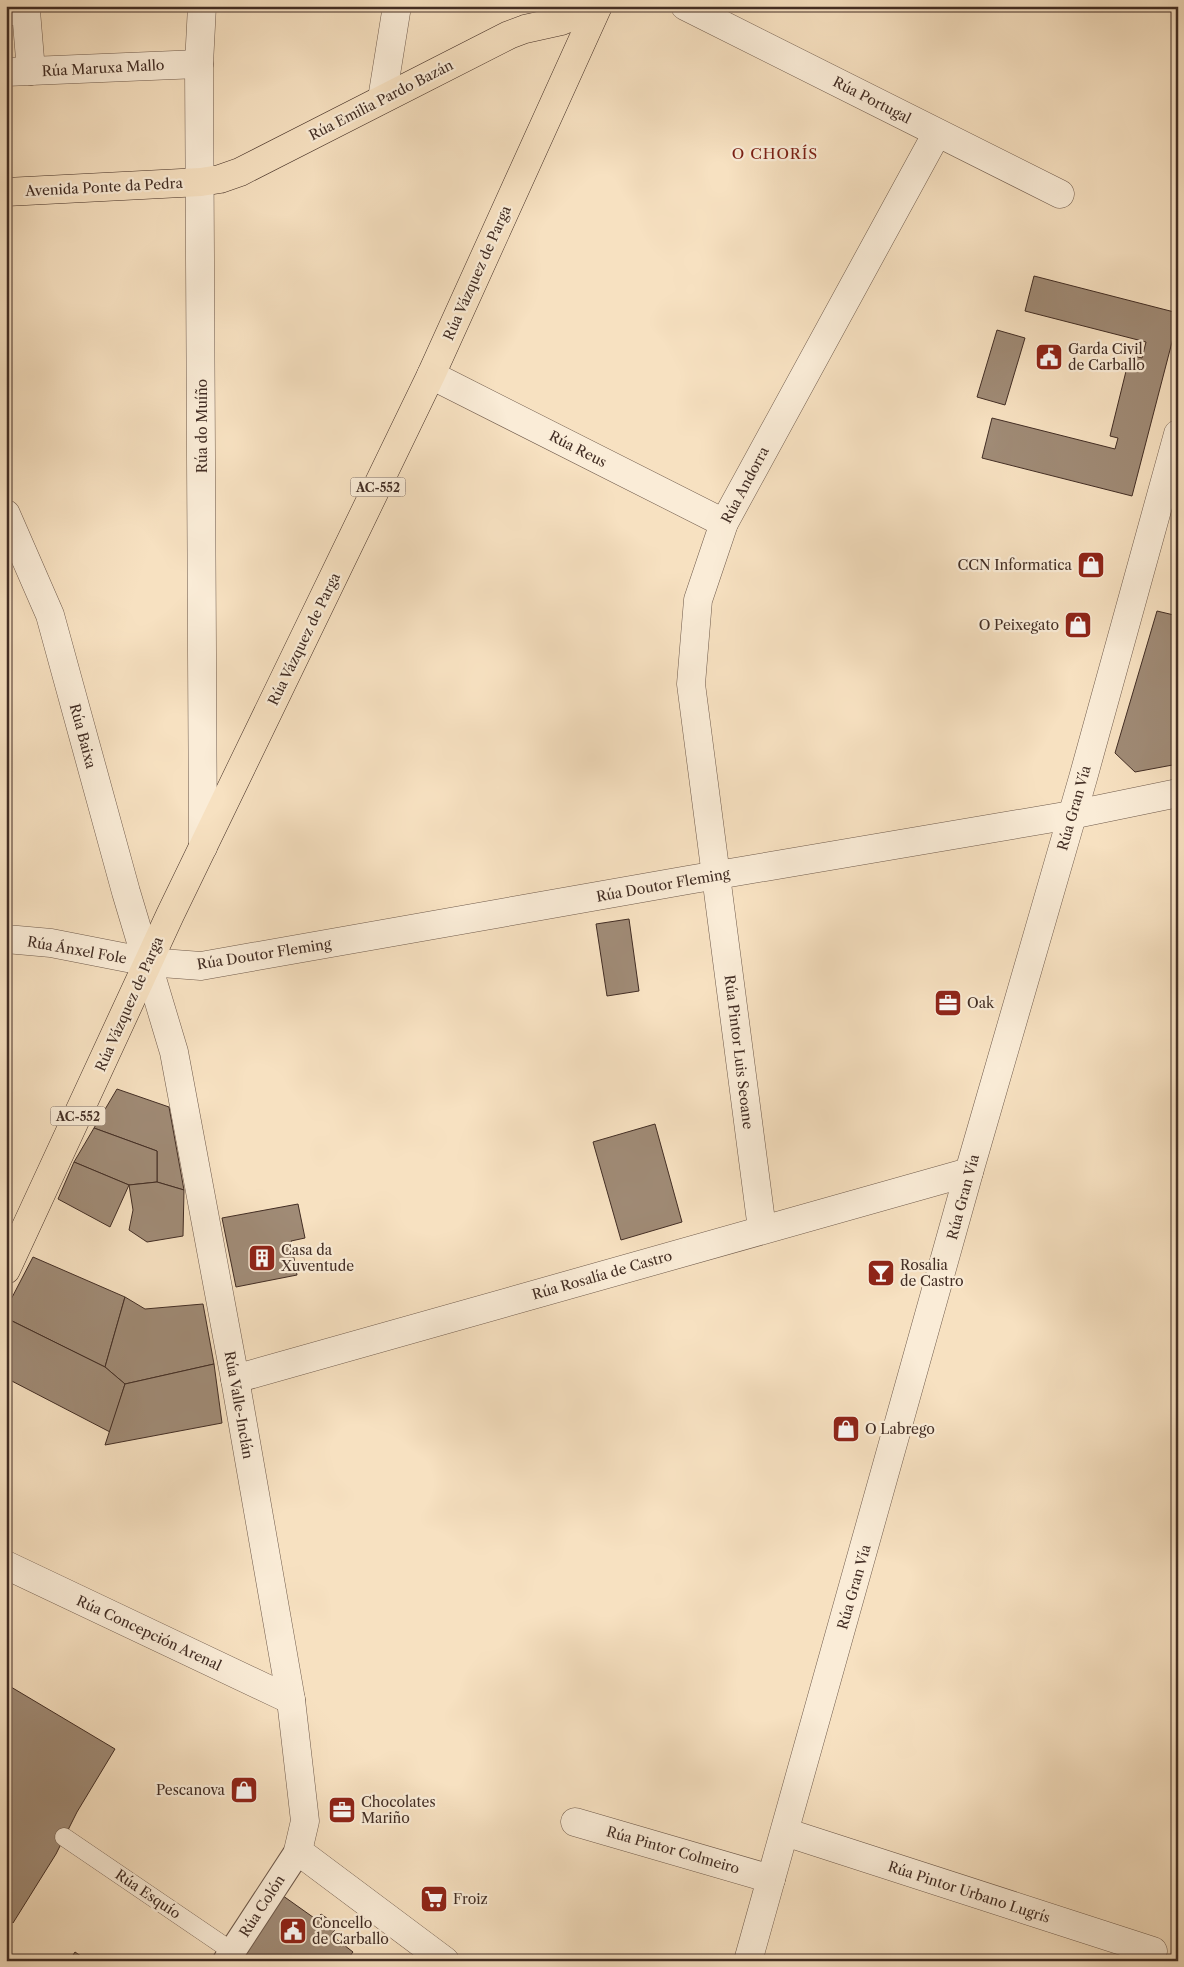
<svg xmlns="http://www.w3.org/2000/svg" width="1184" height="1967" font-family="'Libre Caslon Text',serif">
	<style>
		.building { fill: #a08b76; stroke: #422d24 }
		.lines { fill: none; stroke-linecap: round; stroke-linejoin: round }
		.service-casing { stroke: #6f5a4b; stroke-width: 19 }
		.pedestrian-casing { stroke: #6f5a4b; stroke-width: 28 }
		.minor-casing { stroke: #6f5a4b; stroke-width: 29 }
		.primary-casing { stroke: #422d24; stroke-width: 29 }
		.service { stroke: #faecd7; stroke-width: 18 }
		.pedestrian { stroke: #faecd7; stroke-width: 26 }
		.minor { stroke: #faecd7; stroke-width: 28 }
		.primary { stroke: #f7e1c1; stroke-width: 28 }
		.labels { text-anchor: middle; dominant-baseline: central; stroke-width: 4.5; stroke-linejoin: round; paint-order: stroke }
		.shield { fill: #faecd7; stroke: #79665a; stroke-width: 1 }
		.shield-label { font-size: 12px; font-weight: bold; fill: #422d24 }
		.street-label { font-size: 14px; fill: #422d24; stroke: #faecd7 }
		.poi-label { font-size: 14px; fill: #422d24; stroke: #faecd7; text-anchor: start }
		.neighbourhood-label { font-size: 15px; letter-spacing: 1px; fill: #7a1f14; stroke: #faecd7 }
	</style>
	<rect width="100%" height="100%" fill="#f7e1c1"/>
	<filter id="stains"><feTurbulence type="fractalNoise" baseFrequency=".004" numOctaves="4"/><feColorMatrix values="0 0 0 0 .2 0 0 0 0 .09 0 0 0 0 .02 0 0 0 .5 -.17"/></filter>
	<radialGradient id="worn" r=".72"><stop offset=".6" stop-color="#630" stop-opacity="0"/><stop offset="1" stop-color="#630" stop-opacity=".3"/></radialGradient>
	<g class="building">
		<polygon points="1034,276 1178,313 1178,319 1132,496 982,458 992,418 1115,449 1118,438 1110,436 1130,355 1142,358 1146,342 1025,311"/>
		<polygon points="997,330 1025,338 1005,405 977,397"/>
		<polygon points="1157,611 1178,616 1178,764 1135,772 1115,753"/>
		<polygon points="629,919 639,991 607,996 596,924"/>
		<polygon points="117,1089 169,1107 184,1190 157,1182 157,1151 94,1128"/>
		<polygon points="655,1124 682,1222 621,1240 593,1142"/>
		<polygon points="94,1128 157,1151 157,1182 129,1185 74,1162"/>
		<polygon points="74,1162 129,1185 110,1227 58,1199"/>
		<polygon points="157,1182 184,1190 183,1236 147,1242 129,1230 133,1210 129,1185"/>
		<polygon points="298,1204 305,1238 291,1241 297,1275 236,1287 222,1218"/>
		<polygon points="33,1257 125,1297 105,1367 6,1318 6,1309"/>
		<polygon points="125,1297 145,1309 203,1304 214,1364 125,1384 105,1367"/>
		<polygon points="6,1318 105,1367 125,1384 110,1432 6,1378"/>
		<polygon points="214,1364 222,1423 105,1445 125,1384"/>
		<polygon points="6,1684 115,1749 77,1812 56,1854 13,1923 6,1918"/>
		<polygon points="279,1893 317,1920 321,1914 338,1926 331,1935 353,1952 346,1961 239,1961"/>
		<polygon points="75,1952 88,1961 69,1961"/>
	</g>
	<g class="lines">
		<g class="service-casing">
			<polyline id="service" points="64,1837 233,1952"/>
		</g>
		<g class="pedestrian-casing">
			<polyline id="pedestrian" points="226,1961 298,1851"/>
		</g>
		<g class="minor-casing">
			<g id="minor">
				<polyline points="202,6 199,64 203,847"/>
				<polyline points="685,6 1060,194"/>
				<polyline points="6,11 26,11 31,71"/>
				<polyline points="6,72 199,64"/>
				<polyline points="382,99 397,6"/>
				<polyline points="431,375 724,523"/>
				<polyline points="6,514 50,615 126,892 174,1052 235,1379 291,1700 305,1821 298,1851 445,1961"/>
				<polyline points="6,939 51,943 148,962 201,966 688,880 1071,815 1178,793"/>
				<polyline points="762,1229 691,684 698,600 724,523 937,133"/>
				<polyline points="235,1379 969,1172"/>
				<polyline points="6,1565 291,1700"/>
				<polyline points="575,1822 771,1879"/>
				<polyline points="785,1832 1153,1951"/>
				<polyline points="748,1961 969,1172 1083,778 1178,434"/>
			</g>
		</g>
		<g class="primary-casing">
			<g id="primary">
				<polyline points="6,192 201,182 220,179 240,172 509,35 525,29 561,21 597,6"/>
				<polyline points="6,1270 170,915 431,375 598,6"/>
			</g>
		</g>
		<use href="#service" class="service"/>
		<use href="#pedestrian" class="pedestrian"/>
		<use href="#minor" class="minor"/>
		<use href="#primary" class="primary"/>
	</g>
	<defs>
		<g id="civic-square" transform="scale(1.4375)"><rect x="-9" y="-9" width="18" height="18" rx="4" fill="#8f2418" stroke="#faecd7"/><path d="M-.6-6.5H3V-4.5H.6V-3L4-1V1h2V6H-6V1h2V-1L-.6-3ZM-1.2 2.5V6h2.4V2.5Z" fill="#fff"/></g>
		<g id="shop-square" transform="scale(1.4375)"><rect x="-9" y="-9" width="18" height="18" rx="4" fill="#8f2418" stroke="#faecd7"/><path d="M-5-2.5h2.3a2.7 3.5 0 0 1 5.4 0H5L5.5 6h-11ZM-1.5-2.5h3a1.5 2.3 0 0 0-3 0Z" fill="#fff"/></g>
		<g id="office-square" transform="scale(1.4375)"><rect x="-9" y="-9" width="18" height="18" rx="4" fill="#8f2418" stroke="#faecd7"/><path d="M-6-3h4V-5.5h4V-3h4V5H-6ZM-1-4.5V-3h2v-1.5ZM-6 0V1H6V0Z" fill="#fff"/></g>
		<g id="building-square" transform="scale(1.4375)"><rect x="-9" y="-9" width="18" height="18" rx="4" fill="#8f2418" stroke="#faecd7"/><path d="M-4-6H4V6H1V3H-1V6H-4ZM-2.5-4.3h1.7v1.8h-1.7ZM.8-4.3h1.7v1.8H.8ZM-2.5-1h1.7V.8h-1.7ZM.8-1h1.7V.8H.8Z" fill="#fff"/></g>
		<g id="bar-square" transform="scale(1.4375)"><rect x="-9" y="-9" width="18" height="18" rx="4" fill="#8f2418" stroke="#faecd7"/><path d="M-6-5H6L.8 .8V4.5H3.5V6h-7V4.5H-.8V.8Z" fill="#fff"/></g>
		<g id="supermarket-square" transform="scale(1.4375)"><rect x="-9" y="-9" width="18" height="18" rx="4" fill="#8f2418" stroke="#faecd7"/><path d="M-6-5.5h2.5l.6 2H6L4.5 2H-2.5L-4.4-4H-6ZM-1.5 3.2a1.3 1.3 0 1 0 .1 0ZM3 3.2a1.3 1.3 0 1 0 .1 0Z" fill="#fff"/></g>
	</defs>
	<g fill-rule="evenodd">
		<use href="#civic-square" x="1049" y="357"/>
		<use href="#shop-square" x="1091" y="565"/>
		<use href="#shop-square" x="1078" y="625"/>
		<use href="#office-square" x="948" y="1003"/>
		<use href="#building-square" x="262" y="1258"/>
		<use href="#bar-square" x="881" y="1273"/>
		<use href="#shop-square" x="846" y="1429"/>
		<use href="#shop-square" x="244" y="1790"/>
		<use href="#office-square" x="342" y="1810"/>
		<use href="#supermarket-square" x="434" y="1899"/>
		<use href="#civic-square" x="293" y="1931"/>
	</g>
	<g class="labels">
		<g class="shield">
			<rect x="350.5" y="477.5" width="55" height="19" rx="4"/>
			<rect x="50.5" y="1106.5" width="55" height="19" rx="4"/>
		</g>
		<g class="shield-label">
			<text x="378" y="487">AC-552</text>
			<text x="78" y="1116">AC-552</text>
		</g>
		<g class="street-label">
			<text transform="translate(103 68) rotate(-3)">Rúa Maruxa Mallo</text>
			<text transform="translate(381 100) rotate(-27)">Rúa Emilia Pardo Bazán</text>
			<text transform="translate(872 100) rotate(27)">Rúa Portugal</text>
			<text transform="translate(104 187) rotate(-3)">Avenida Ponte da Pedra</text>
			<text transform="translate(477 273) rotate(-66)">Rúa Vázquez de Parga</text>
			<text transform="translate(202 426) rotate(-90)">Rúa do Muíño</text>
			<text transform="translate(578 449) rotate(27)">Rúa Reus</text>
			<text transform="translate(745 485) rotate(-62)">Rúa Andorra</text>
			<text transform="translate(304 639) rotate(-64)">Rúa Vázquez de Parga</text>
			<text transform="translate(83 736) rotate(75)">Rúa Baixa</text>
			<text transform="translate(1074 808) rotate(-74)">Rúa Gran Vía</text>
			<text transform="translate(663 885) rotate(-10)">Rúa Doutor Fleming</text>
			<text transform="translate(77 950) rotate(10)">Rúa Ánxel Fole</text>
			<text transform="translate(264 954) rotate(-9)">Rúa Doutor Fleming</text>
			<text transform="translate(129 1004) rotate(-66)">Rúa Vázquez de Parga</text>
			<text transform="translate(739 1052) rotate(83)">Rúa Pintor Luis Seoane</text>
			<text transform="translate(963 1197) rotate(-75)">Rúa Gran Vía</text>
			<text transform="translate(602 1275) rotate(-16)">Rúa Rosalía de Castro</text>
			<text transform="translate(239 1405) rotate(80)">Rúa Valle-Inclán</text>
			<text transform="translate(854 1587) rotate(-74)">Rúa Gran Vía</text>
			<text transform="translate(149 1633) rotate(25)">Rúa Concepción Arenal</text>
			<text transform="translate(673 1850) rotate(16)">Rúa Pintor Colmeiro</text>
			<text transform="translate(969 1892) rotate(18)">Rúa Pintor Urbano Lugrís</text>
			<text transform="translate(148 1894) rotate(34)">Rúa Esquío</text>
			<text transform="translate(262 1906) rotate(-57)">Rúa Colón</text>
		</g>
		<g class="poi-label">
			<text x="1068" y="349">Garda Civil<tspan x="1068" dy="16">de Carballo</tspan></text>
			<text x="1072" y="565" text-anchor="end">CCN Informatica</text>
			<text x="1059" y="625" text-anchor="end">O Peixegato</text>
			<text x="967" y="1003">Oak</text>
			<text x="281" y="1250">Casa da<tspan x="281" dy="16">Xuventude</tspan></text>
			<text x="900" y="1265">Rosalia<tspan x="900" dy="16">de Castro</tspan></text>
			<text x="865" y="1429">O Labrego</text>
			<text x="225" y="1790" text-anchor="end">Pescanova</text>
			<text x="361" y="1802">Chocolates<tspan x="361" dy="16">Mariño</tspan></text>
			<text x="453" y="1899">Froiz</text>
			<text x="312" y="1923">Concello<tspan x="312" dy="16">de Carballo</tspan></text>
		</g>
		<g class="neighbourhood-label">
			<text x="775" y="153">O CHORÍS</text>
		</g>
	</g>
	<rect width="1184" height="1967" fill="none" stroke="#f7e1c1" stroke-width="25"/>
	<rect x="8" y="8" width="1169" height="1952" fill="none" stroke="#422d24" stroke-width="2.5"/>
	<rect x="12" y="12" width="1159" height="1942" fill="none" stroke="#422d24"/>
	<rect width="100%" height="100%" filter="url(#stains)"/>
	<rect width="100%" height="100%" fill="url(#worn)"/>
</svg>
